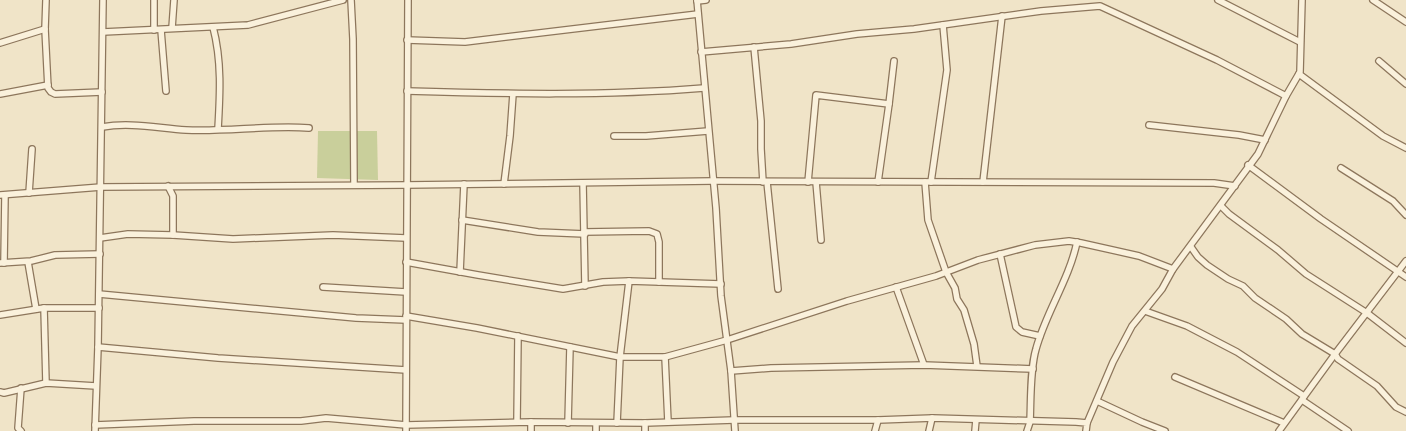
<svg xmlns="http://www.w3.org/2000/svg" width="1406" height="431" font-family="'Playfair Display',serif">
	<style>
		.green { fill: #c9cf9b }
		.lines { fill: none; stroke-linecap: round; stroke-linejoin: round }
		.minor-casing { stroke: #8d765c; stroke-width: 8 }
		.minor { stroke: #faf1dc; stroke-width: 5.5 }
	</style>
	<rect width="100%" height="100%" fill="#f0e4c8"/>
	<polygon class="green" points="318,131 377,131 378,180 317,178"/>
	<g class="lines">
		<g class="minor-casing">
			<g id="minor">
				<polyline points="46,0 45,29 48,88 51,92 55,94 102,92"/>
				<polyline points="154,0 154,30"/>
				<polyline points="351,0 353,39 354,185"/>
				<polyline points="697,0 716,208 721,296 731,371 735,431"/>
				<polyline points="1218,0 1300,42"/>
				<polyline points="1373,0 1406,22"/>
				<polyline points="697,1 706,0"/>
				<path d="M213,27C222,61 220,95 218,129"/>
				<polyline points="172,28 174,0"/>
				<polyline points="161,30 166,91"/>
				<polyline points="103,32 248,25 343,0"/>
				<polyline points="407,40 465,42 698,14"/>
				<polyline points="0,43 45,29"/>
				<polyline points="754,47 761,121 761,149 763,182"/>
				<polyline points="701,52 791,44 857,34 914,29 1041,11 1100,6 1217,60 1286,96"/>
				<polyline points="1379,61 1406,84"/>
				<polyline points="1299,74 1383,136 1406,148"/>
				<path d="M407,91C506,94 605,96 704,88"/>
				<polyline points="0,94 48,85"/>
				<polyline points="1149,125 1239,135 1265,140"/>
				<path d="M102,127C130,122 157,128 186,130C227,132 268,125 309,128"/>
				<polyline points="614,136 646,136 708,131"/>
				<polyline points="1248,165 1321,219 1406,277"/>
				<polyline points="1341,168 1393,201 1406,215"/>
				<polyline points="767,182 778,289"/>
				<polyline points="808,182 816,95 889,104"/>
				<polyline points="816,182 821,240"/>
				<polyline points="878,182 889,104 894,61"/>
				<polyline points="925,182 928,220 946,272 955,288 957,299 964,310 974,344 977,366"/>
				<polyline points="931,182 947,70 943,25"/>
				<polyline points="983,182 1002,16"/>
				<polyline points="583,183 585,286"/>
				<polyline points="504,184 510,136 513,94"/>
				<polyline points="168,186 173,196 173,235"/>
				<polyline points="29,193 32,149"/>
				<polyline points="0,195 101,187 406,185 712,181 1214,183 1235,186"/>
				<polyline points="1221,206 1229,214 1278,250 1306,274 1367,313 1406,343"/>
				<polyline points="462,220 538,232 585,234"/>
				<polyline points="584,232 649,231 657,234 659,242 659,282"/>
				<polyline points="100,238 128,234 173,235 233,239 333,235 406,238"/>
				<polyline points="1191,247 1198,257 1207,265 1228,279 1243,286 1255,298 1286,319 1302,334 1335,354 1338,359 1377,386 1396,407 1406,412"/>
				<polyline points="1000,254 1016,327 1022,332 1040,336"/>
				<polyline points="28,262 36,309"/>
				<polyline points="406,262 478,275 563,289 603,282 629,281 721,284"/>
				<polyline points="0,263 31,261 55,255 100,254"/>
				<polyline points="4,263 5,195"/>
				<polyline points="460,272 464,184"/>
				<polyline points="323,287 406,292"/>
				<polyline points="896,287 924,365"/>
				<polyline points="99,294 356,318 406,320"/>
				<polyline points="44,308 46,383"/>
				<polyline points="1145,311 1187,326 1237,352 1304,396"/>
				<polyline points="0,315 44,308 99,308"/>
				<polyline points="406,316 477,328 620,357 665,357 727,340 847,301 936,276 978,260 1035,245 1069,241 1081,243 1139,256 1173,269"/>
				<polyline points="98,347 218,358 406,370"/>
				<polyline points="665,357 668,422"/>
				<polyline points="731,371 771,368 924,365 1033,369"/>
				<polyline points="1175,377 1284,423"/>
				<polyline points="0,392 4,393 46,383 96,386"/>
				<polyline points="1302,400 1348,431"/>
				<polyline points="1097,401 1142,422 1165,431"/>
				<polyline points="517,422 518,336"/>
				<polyline points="531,422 531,431"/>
				<polyline points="568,423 570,347"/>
				<polyline points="596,423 596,431"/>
				<polyline points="617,423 620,357 629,281"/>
				<polyline points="645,423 645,431"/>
				<polyline points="1087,423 1113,362 1132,326 1162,289 1173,269 1258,154 1286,96 1300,72 1302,0"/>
				<polyline points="95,425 194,421 301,421 326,418 406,425 531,422 645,423 734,420 878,420 933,418 1076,422 1087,423 1086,431"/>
				<polyline points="21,431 18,428 21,388"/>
				<polyline points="95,431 98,347 103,0"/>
				<polyline points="406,431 408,0"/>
				<polyline points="875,431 878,420"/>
				<polyline points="929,431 932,418"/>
				<polyline points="975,431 976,420"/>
				<path d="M1027,431L1030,422C1031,400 1030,369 1036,349C1046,312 1069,280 1077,242"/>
				<polyline points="1279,431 1335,354 1406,261"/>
			</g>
		</g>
		<use href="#minor" class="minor"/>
	</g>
</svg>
